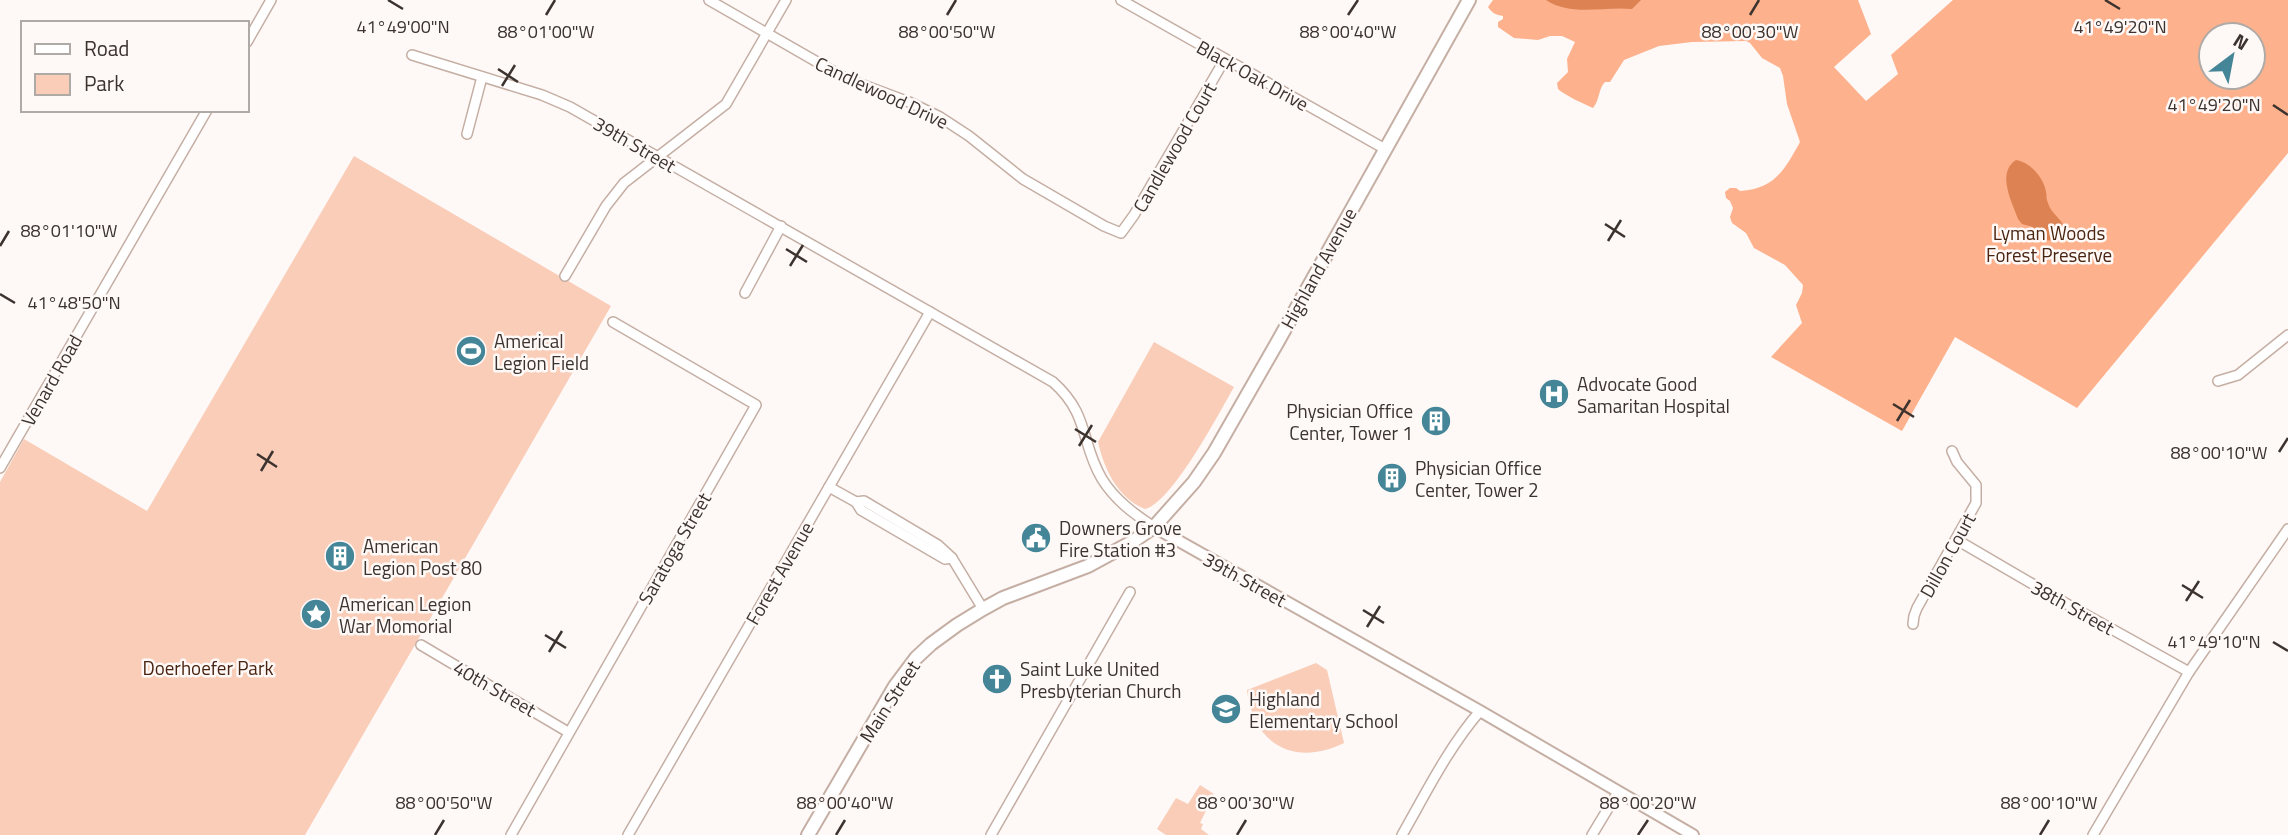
<svg xmlns="http://www.w3.org/2000/svg" width="2288" height="835" font-family="'Titillium Web',sans-serif">
	<style>
		.green { fill: #f9cdb8 }
		.forest { fill: #fdb18c; fill-rule: evenodd }
		.water { fill: #dc8253 }
		.lines { fill: none; stroke-linecap: round; stroke-linejoin: round }
		.minor-casing { stroke: #c5afa4; stroke-width: 12 }
		.tertiary-casing { stroke: #c5afa4; stroke-width: 14 }
		.secondary-casing { stroke: #c5afa4; stroke-width: 16 }
		.minor { stroke: #fff; stroke-width: 9 }
		.tertiary { stroke: #fff; stroke-width: 10 }
		.secondary { stroke: #fff; stroke-width: 12 }
		.ticks { fill: none; stroke: #3c332f; stroke-width: 2.5 }
		.labels { text-anchor: middle; dominant-baseline: central; stroke-width: 5; stroke-linejoin: round; paint-order: stroke }
		.street-label { font-size: 19px; fill: #3c332f; stroke: #fef9f7 }
		.park-label { font-size: 19px; fill: #492411; stroke: #fef9f7 }
		.poi-label { font-size: 19px; fill: #3c332f; stroke: #fef9f7; text-anchor: start }
		.ticks-label { font-size: 18px; text-anchor: middle; fill: #3c332f; stroke: #fef9f7; stroke-width: 5; stroke-linejoin: round; paint-order: stroke }
	</style>
	<rect width="100%" height="100%" fill="#fef9f7"/>
	<g class="green">
		<polygon points="354,156 611,306 305,835 0,835 0,482 24,439 147,511"/>
		<path d="M1154,342L1234,387C1219,413 1172,503 1145,509C1117,498 1104,468 1098,442Z"/>
		<path d="M1316,663L1327,670L1344,743C1295,767 1253,745 1247,690Z"/>
		<polygon points="1200,785 1214,794 1200,823 1203,824 1201,829 1209,835 1166,835 1157,829 1176,798 1188,804"/>
	</g>
	<path class="forest" d="M1493,0H1858L1871,34L1834,67L1866,101L1898,74L1891,55L1953,0H2288V153L2077,408L1955,337L1902,431L1771,357L1802,323L1796,305L1802,293L1803,285L1785,265L1754,248L1746,233L1732,223L1730,217L1733,208L1730,201L1726,198L1725,192L1730,188H1736L1740,191C1775,189 1785,169 1800,142L1787,104L1783,76L1780,68L1762,58L1750,43L1746,41L1692,42L1659,46L1624,60L1610,82H1605C1598,89 1600,100 1593,108C1584,104 1566,96 1558,89L1557,83L1568,72L1567,59L1575,42L1562,36H1550L1538,40L1514,38L1498,27V22L1503,19V16C1496,15 1492,13 1488,7ZM2211,35H2253V77H2211Z"/>
	<g class="water">
		<path d="M1546,0H1641L1632,9C1603,6 1572,17 1546,0Z"/>
		<path d="M2016,160C2030,162 2044,178 2046,192C2047,198 2046,198 2048,203C2052,218 2076,225 2058,241L2044,240L2033,227L2022,224L2018,219C2012,202 1996,173 2016,160Z"/>
	</g>
	<g class="lines">
		<g class="minor-casing">
			<g id="minor">
				<polyline points="709,0 845,78 909,102 940,117 969,136 1023,179 1104,226 1121,233 1134,215 1225,59"/>
				<polyline points="1121,0 1385,149"/>
				<polyline points="247,42 271,0"/>
				<path d="M412,55L542,95L570,107L1053,382C1090,415 1080,442 1102,479C1115,500 1134,514 1154,527"/>
				<polyline points="467,134 482,77"/>
				<polyline points="565,276 606,206 624,183 726,104 786,0"/>
				<polyline points="745,293 781,226"/>
				<polyline points="2218,381 2238,375 2288,335"/>
				<polyline points="0,468 207,110"/>
				<polyline points="829,487 856,502 864,501 938,545 952,558 983,609"/>
				<polyline points="856,502 861,510 945,559 952,558"/>
				<polyline points="1957,540 2072,607 2189,672"/>
				<polyline points="1913,624 1914,616 1917,608 1976,503 1976,485 1957,462 1952,451"/>
				<polyline points="421,645 568,732"/>
				<polyline points="511,835 756,405 613,322"/>
				<polyline points="628,835 930,312"/>
				<polyline points="991,835 1130,592"/>
				<path d="M1402,835C1426,793 1448,748 1480,711"/>
				<polyline points="1592,835 1618,792"/>
				<polyline points="2093,835 2189,672 2288,529"/>
			</g>
		</g>
		<g class="tertiary-casing">
			<polyline id="tertiary" points="1154,527 1480,711 1693,835"/>
		</g>
		<g class="secondary-casing">
			<polyline id="secondary" points="808,835 895,686 916,658 931,644 957,625 983,609 1003,598 1088,566 1132,542 1154,527 1194,482 1214,453 1277,343 1469,0"/>
		</g>
		<use href="#minor" class="minor"/>
		<use href="#tertiary" class="tertiary"/>
		<use href="#secondary" class="secondary"/>
	</g>
	<path class="ticks" d="M388,0L403,9M2105,0L2120,9M546,15L555,0M947,15L956,0M1348,15L1358,0M1750,15L1759,0M498,69L518,82M502,86L515,65M2273,105L2288,115M1605,224L1625,237M1608,241L1621,220M0,246L9,231M786,249L807,262M790,266L803,245M0,294L15,303M1893,404L1914,417M1897,421L1910,400M1075,429L1096,442M1079,446L1092,425M2279,452L2288,438M257,454L277,467M261,471L273,451M2182,585L2203,598M2186,601L2199,581M1363,610L1384,623M1367,627L1380,606M545,635L566,648M2273,642L2288,651M549,652L562,631M435,835L444,820M836,835L845,820M1237,835L1246,820M1638,835L1648,820M2040,835L2049,820"/>
	<defs>
		<g id="stadium-disc" transform="scale(1.575)"><circle r="9.5" fill="#448597" stroke="#fef9f7"/><path d="M0-5a6.5 5 0 1 0 0 10a6.5 5 0 1 0 0-10ZM-3.5-1.8h7v3.6h-7Z" fill="#fff"/></g>
		<g id="hospital-disc" transform="scale(1.575)"><circle r="9.5" fill="#448597" stroke="#fef9f7"/><path d="M-5-5h3v3.5h4V-5h3V5h-3V1.5h-4V5h-3Z" fill="#fff"/></g>
		<g id="building-disc" transform="scale(1.575)"><circle r="9.5" fill="#448597" stroke="#fef9f7"/><path d="M-4-6H4V6H1V3H-1V6H-4ZM-2.5-4.3h1.7v1.8h-1.7ZM.8-4.3h1.7v1.8H.8ZM-2.5-1h1.7V.8h-1.7ZM.8-1h1.7V.8H.8Z" fill="#fff"/></g>
		<g id="civic-disc" transform="scale(1.575)"><circle r="9.5" fill="#448597" stroke="#fef9f7"/><path d="M-.6-6.5H3V-4.5H.6V-3L4-1V1h2V6H-6V1h2V-1L-.6-3ZM-1.2 2.5V6h2.4V2.5Z" fill="#fff"/></g>
		<g id="sight-disc" transform="scale(1.575)"><circle r="9.5" fill="#448597" stroke="#fef9f7"/><path d="M0-6L1.8-2.2L6-1.7L2.9 1.2L3.7 5.4L0 3.3L-3.7 5.4L-2.9 1.2L-6-1.7L-1.8-2.2Z" fill="#fff"/></g>
		<g id="church-disc" transform="scale(1.575)"><circle r="9.5" fill="#448597" stroke="#fef9f7"/><path d="M-1.2-6h2.4v3.5h3.3v2.4h-3.3V6h-2.4V-.1h-3.3v-2.4h3.3Z" fill="#fff"/></g>
		<g id="school-disc" transform="scale(1.575)"><circle r="9.5" fill="#448597" stroke="#fef9f7"/><path d="M0-5L7-2L0 1L-7-2ZM-4 1L0 2.5L4 1V4Q0 6-4 4Z" fill="#fff"/></g>
	</defs>
	<g fill-rule="evenodd">
		<use href="#stadium-disc" x="471" y="351"/>
		<use href="#hospital-disc" x="1554" y="394"/>
		<use href="#building-disc" x="1436" y="421"/>
		<use href="#building-disc" x="1392" y="478"/>
		<use href="#civic-disc" x="1036" y="538"/>
		<use href="#building-disc" x="340" y="556"/>
		<use href="#sight-disc" x="316" y="614"/>
		<use href="#church-disc" x="997" y="679"/>
		<use href="#school-disc" x="1226" y="709"/>
	</g>
	<g class="labels">
		<g class="street-label">
			<text transform="translate(1253 75) rotate(29)">Black Oak Drive</text>
			<text transform="translate(882 92) rotate(25)">Candlewood Drive</text>
			<text transform="translate(635 144) rotate(30)">39th Street</text>
			<text transform="translate(1174 147) rotate(-60)">Candlewood Court</text>
			<text transform="translate(1318 268) rotate(-61)">Highland Avenue</text>
			<text transform="translate(51 380) rotate(-60)">Venard Road</text>
			<text transform="translate(674 548) rotate(-60)">Saratoga Street</text>
			<text transform="translate(1947 555) rotate(-61)">Dillon Court</text>
			<text transform="translate(779 573) rotate(-60)">Forest Avenue</text>
			<text transform="translate(1245 579) rotate(29)">39th Street</text>
			<text transform="translate(2073 607) rotate(29)">38th Street</text>
			<text transform="translate(495 688) rotate(30)">40th Street</text>
			<text transform="translate(889 701) rotate(-57)">Main Street</text>
		</g>
		<g class="park-label">
			<text x="2049" y="232">Lyman Woods<tspan x="2049" dy="22">Forest Preserve</tspan></text>
			<text x="208" y="667">Doerhoefer Park</text>
		</g>
		<g class="poi-label">
			<text x="494" y="340">Americal<tspan x="494" dy="22">Legion Field</tspan></text>
			<text x="1577" y="383">Advocate Good<tspan x="1577" dy="22">Samaritan Hospital</tspan></text>
			<text x="1413" y="410" text-anchor="end">Physician Office<tspan x="1413" dy="22">Center, Tower 1</tspan></text>
			<text x="1415" y="467">Physician Office<tspan x="1415" dy="22">Center, Tower 2</tspan></text>
			<text x="1059" y="527">Downers Grove<tspan x="1059" dy="22">Fire Station #3</tspan></text>
			<text x="363" y="545">American<tspan x="363" dy="22">Legion Post 80</tspan></text>
			<text x="339" y="603">American Legion<tspan x="339" dy="22">War Momorial</tspan></text>
			<text x="1020" y="668">Saint Luke United<tspan x="1020" dy="22">Presbyterian Church</tspan></text>
			<text x="1249" y="698">Highland<tspan x="1249" dy="22">Elementary School</tspan></text>
		</g>
	</g>
	<g class="ticks-label">
		<text x="2120" y="33">41°49'20"N</text>
		<text x="403" y="33">41°49'00"N</text>
		<text x="546" y="38">88°01'00"W</text>
		<text x="947" y="38">88°00'50"W</text>
		<text x="1348" y="38">88°00'40"W</text>
		<text x="1750" y="38">88°00'30"W</text>
		<text x="2214" y="111">41°49'20"N</text>
		<text x="69" y="237">88°01'10"W</text>
		<text x="74" y="309">41°48'50"N</text>
		<text x="2219" y="459">88°00'10"W</text>
		<text x="2214" y="648">41°49'10"N</text>
		<text x="444" y="809">88°00'50"W</text>
		<text x="845" y="809">88°00'40"W</text>
		<text x="1246" y="809">88°00'30"W</text>
		<text x="1648" y="809">88°00'20"W</text>
		<text x="2049" y="809">88°00'10"W</text>
	</g>
	<rect x="21" y="21" width="228" height="91" fill="#fef9f7" stroke="#b0aaa7" stroke-width="2"/>
	<rect x="35" y="44" width="35" height="10" fill="#ffffff" stroke="#b0aaa7" stroke-width="2"/>
	<text x="84" y="56" font-size="21" fill="#3c332f">Road</text>
	<rect x="35" y="74" width="35" height="21" fill="#f9cdb8" stroke="#b0aaa7" stroke-width="2"/>
	<text x="84" y="91" font-size="21" fill="#3c332f">Park</text>
	<g transform="translate(2232 56) rotate(32)"><circle r="33" fill="#fef9f7" stroke="#b0aaa7" stroke-width="2"/>
	<path d="M0-5L12 26L0 18L-12 26Z" fill="#448597"/>
	<text y="-10" font-size="19" font-weight="bold" text-anchor="middle" fill="#3c332f">N</text>
	</g>
</svg>
